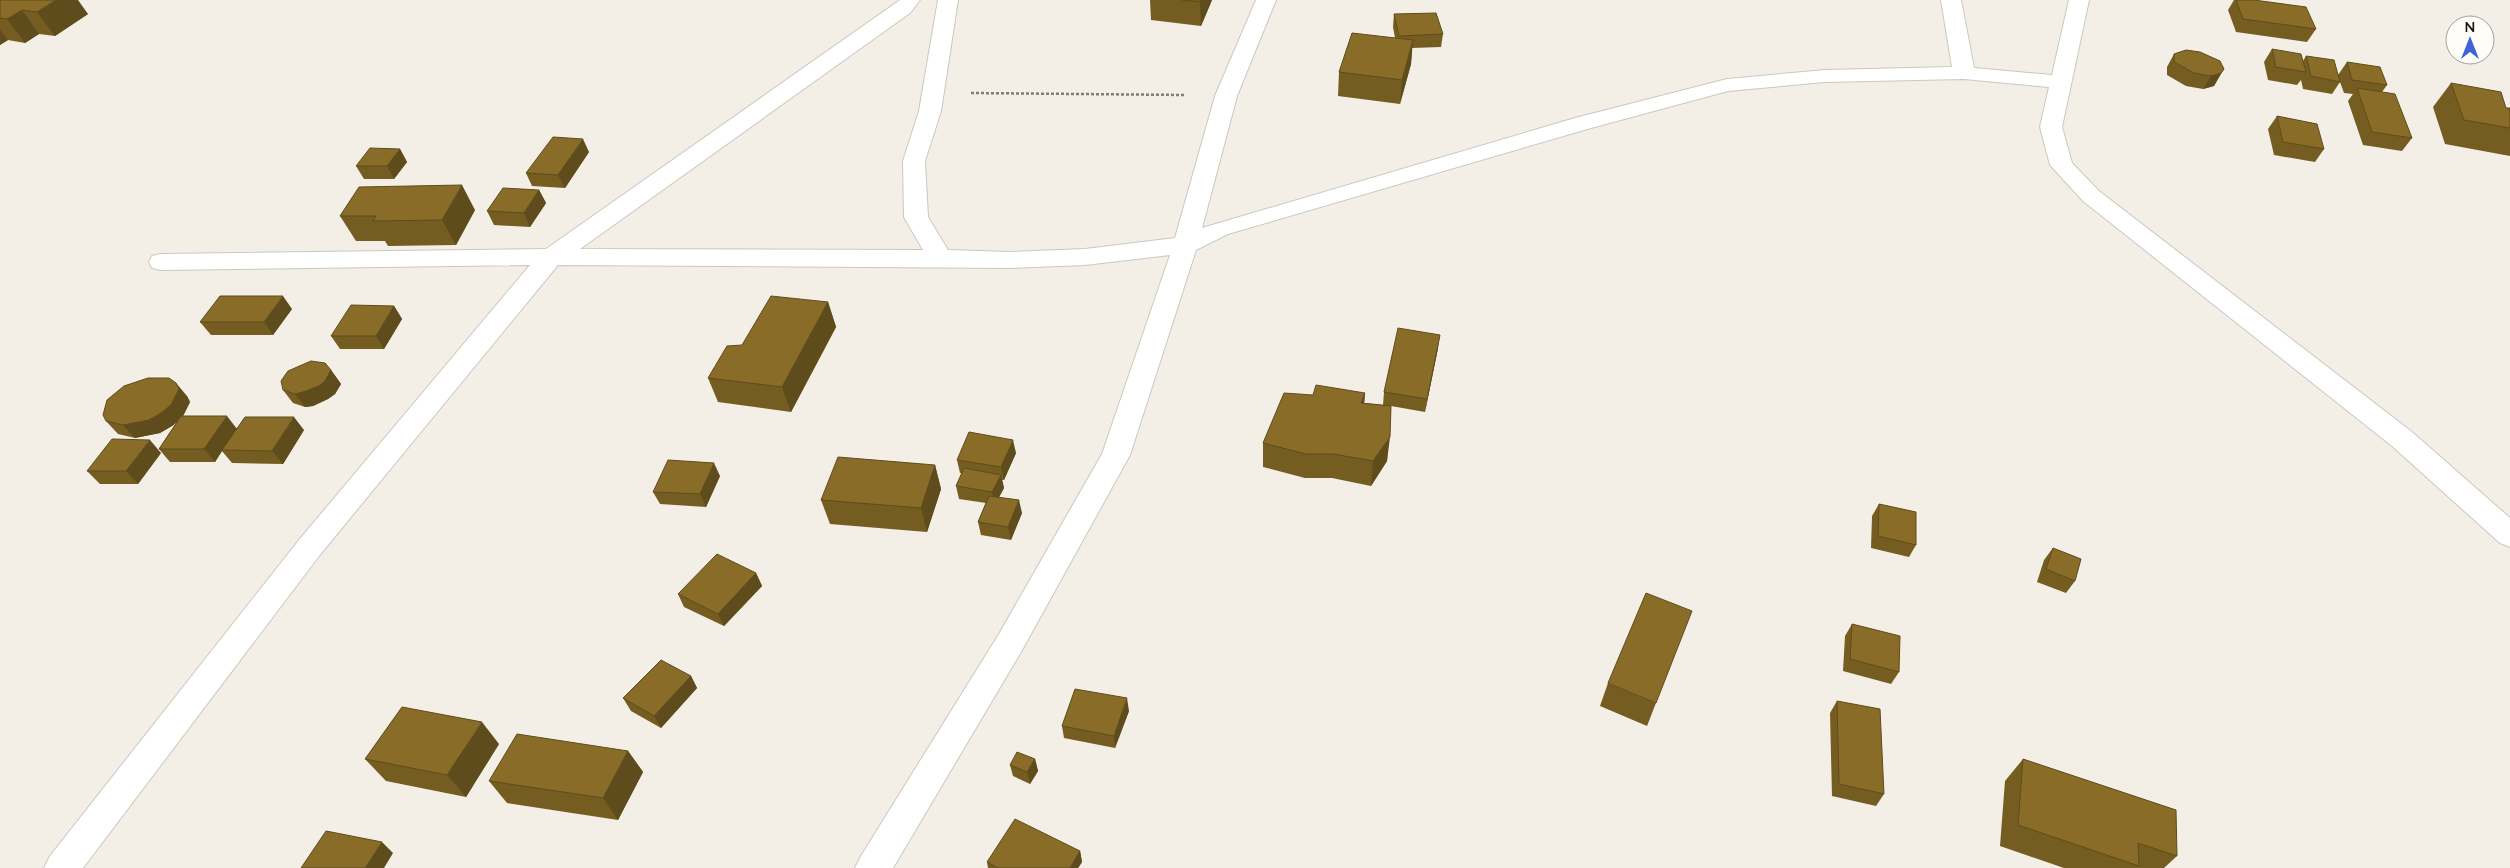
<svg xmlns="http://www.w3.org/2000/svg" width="2510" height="868" font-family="Lato,sans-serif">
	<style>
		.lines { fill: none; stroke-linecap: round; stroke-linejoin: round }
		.minor-casing { stroke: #cbc8c0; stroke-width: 2 }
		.path { stroke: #7f7d78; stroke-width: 2.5; stroke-dasharray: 3 2; stroke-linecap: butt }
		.minor { fill: #fff; fill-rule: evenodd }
		.wall { fill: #755d22 }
		.shaded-wall { fill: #5f4c1c }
		.building { fill: #886c28; stroke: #5f4c1c }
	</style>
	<rect width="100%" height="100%" fill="#f3efe7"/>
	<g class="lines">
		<g class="minor-casing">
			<polygon id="minor" points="900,0 920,0 910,13 580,249 923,250 904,217 903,161 919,111 938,0 958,0 941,111 925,161 928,217 948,250 1009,252 1085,249 1175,238 1215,96 1256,0 1276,0 1237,96 1202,228 1575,118 1727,79 1825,70 1952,67 1941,0 1961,0 1974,68 2052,75 2069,0 2089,0 2062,127 2072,163 2099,191 2412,432 2510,518 2510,547 2500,543 2392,446 2083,201 2050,165 2040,127 2049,87 1964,79 1825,82 1728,91 1591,128 1228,234 1196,250 1130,455 1021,652 893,868 855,868 861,856 999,634 1102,454 1170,255 1085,265 1009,268 558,265 319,556 83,868 44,868 50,856 299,540 530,265 161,270 152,268 149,262 152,256 161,254 546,249"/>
		</g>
		<polyline class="path" points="971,93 1185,95"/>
		<use href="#minor" class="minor"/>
	</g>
	<g class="wall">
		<polygon points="0,0 88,14 55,36 39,34 25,43 8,40 0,45"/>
		<polygon points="1150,0 1212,0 1201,26 1151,20"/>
		<polygon points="2234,0 2254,0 2316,29 2307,42 2236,32 2228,10"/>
		<polygon points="1394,14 1443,34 1441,47 1412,48 1411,64 1400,104 1338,96 1339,72 1395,38 1393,27"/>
		<polygon points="2272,49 2303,61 2306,56 2338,75 2347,62 2387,85 2382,92 2412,138 2402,151 2363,145 2348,101 2353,94 2344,93 2340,82 2332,94 2303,89 2301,80 2297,85 2268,80 2264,62"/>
		<polygon points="2174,54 2224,69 2214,86 2203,89 2186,86 2167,75 2167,67"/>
		<polygon points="2451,83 2506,108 2510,108 2510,156 2445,144 2433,107"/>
		<polygon points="2277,116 2324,149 2315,162 2274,155 2268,129"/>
		<polygon points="400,149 407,162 394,179 364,179 356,166"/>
		<polygon points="589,152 565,188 532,186 526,173"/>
		<polygon points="539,190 546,203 530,227 494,225 487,211"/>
		<polygon points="475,210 456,245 388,246 385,241 356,241 340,216"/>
		<polygon points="828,302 836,327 791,412 718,402 708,378 742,345"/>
		<polygon points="394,306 402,319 384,349 340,349 331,336"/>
		<polygon points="292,309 273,335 211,335 200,322"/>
		<polygon points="1438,348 1425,412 1391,406 1387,461 1371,486 1332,478 1305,478 1263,467 1263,443 1313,395 1365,393 1364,403 1383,405 1384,392"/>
		<polygon points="331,370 341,384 335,394 328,399 313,406 305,407 293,403 283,390"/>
		<polygon points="187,396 190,402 183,416 237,428 304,430 283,464 232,463 222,451 215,462 170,462 159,449 177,422 172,426 160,433 135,438 118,434 106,421"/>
		<polygon points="161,453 138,484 100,484 87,471"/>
		<polygon points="1016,453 1004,480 1002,480 1004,488 999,497 1022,513 1011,540 981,535 978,522 986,503 959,499 956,486 962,473 960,473 957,460"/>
		<polygon points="935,465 941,489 927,532 830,524 821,500"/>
		<polygon points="720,476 706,507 660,504 653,492"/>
		<polygon points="1879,504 1916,545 1909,557 1871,548 1872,516"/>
		<polygon points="2053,548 2075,581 2066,593 2037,582 2044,560"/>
		<polygon points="756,573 762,586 724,626 684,607 678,594"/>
		<polygon points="1852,624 1899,672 1891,684 1843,671 1845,636"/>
		<polygon points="691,676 697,688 661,728 631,711 623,698"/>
		<polygon points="1608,683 1656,703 1647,726 1600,706"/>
		<polygon points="1837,701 1884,794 1876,806 1832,796 1830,713"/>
		<polygon points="1129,711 1115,748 1064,738 1062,726"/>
		<polygon points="499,744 466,797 386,781 365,759"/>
		<polygon points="628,751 643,772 618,820 507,803 489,781"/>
		<polygon points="1035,759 1038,771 1030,784 1013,776 1010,765"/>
		<polygon points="2023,759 2177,856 2164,868 2064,868 2000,846 2005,781"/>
		<polygon points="1080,851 1082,862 1078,868 988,868 987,862"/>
	</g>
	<g class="shaded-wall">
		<polygon points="56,0 78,0 88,14 55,36 37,12"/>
		<polygon points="1201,0 1212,0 1201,26 1200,2"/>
		<polygon points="22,10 39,34 25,43 7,19"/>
		<polygon points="0,30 8,40 0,45"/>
		<polygon points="1413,40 1411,64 1400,104 1402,80"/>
		<polygon points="2221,73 2214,86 2203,89 2211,76"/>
		<polygon points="583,139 589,152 565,188 558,175"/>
		<polygon points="400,149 407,162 394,179 387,166"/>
		<polygon points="462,185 475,210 456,245 442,220"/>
		<polygon points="539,190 546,203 530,227 524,213"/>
		<polygon points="283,296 292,309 273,335 264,322"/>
		<polygon points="828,302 836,327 791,412 782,387"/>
		<polygon points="394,306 402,319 384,349 376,336"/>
		<polygon points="1440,335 1438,348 1425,412 1427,399"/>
		<polygon points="331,370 341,384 335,394 328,399 313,406 305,407 295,394"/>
		<polygon points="176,383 187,396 190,402 182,418 172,426 160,433 135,438 123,425"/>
		<polygon points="1365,393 1363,418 1361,403"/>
		<polygon points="227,416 237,429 222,450 222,451 215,462 204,449"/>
		<polygon points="294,417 304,430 283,464 272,451"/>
		<polygon points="1390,437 1387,461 1371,486 1373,461"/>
		<polygon points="150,440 161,453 138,484 126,471"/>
		<polygon points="1013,440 1016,453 1004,480 1001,467"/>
		<polygon points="714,463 720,476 706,507 700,494"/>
		<polygon points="935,465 941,489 927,532 921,508"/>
		<polygon points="1001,475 1004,488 995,505 992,492"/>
		<polygon points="1019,500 1022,513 1011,540 1008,527"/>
		<polygon points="756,573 762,586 724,626 718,614"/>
		<polygon points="691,676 697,688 661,728 654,716"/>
		<polygon points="1127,698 1129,711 1115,748 1114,736"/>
		<polygon points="482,722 499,744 466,797 447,775"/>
		<polygon points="628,751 643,772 618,820 603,798"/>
		<polygon points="1035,759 1038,771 1030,784 1027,772"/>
		<polygon points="382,842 393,853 384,868 365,868"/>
		<polygon points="1080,851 1082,862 1078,868 1070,868"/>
	</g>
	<g class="building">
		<polygon points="0,0 56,0 37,12 22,10 7,19 0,18"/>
		<polygon points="1182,0 1201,0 1200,2"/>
		<polygon points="2236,0 2254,0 2306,7 2316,29 2243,19"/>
		<polygon points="1436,13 1443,34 1399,36 1394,14"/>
		<polygon points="1352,33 1413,40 1402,80 1339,72"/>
		<polygon points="2272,49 2301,54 2306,72 2276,67"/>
		<polygon points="2186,50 2200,52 2220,61 2224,69 2221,73 2211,76 2194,73 2174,62 2174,54"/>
		<polygon points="2306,56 2334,60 2340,82 2311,76"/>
		<polygon points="2347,62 2380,67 2387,85 2352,80"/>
		<polygon points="2451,83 2501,92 2506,108 2510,108 2510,128 2464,120"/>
		<polygon points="2357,88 2395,94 2412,138 2372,132"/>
		<polygon points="2277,116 2317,124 2324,149 2283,142"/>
		<polygon points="553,137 583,139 558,175 526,173"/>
		<polygon points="370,148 400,149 387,166 356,166"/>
		<polygon points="462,185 442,220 373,221 376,216 340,216 359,187"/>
		<polygon points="503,188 539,190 524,213 487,211"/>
		<polygon points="220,296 283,296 264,322 200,322"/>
		<polygon points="771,296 828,302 782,387 708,378 727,346 742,345"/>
		<polygon points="351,305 394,306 376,336 331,336"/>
		<polygon points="1398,328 1440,335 1427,399 1384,392"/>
		<polygon points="311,361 325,363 331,370 325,381 319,386 303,392 295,394 283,390 281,381 288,371"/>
		<polygon points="148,378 169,378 176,383 179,389 171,405 161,413 149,420 123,425 106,421 103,415 107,400 124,386"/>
		<polygon points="1316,385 1365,393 1361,403 1391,406 1390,437 1373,461 1333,454 1306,454 1263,443 1284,393 1313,395"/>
		<polygon points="181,416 227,416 204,449 159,449"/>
		<polygon points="245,417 294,417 272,451 222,450"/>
		<polygon points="969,432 1013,440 1001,467 957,460"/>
		<polygon points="112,439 150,440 126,471 87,471"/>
		<polygon points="838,457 935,465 921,508 821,500"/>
		<polygon points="668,460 714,463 700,494 653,492"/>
		<polygon points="964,468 1001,475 992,492 956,486"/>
		<polygon points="989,496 1019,500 1008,527 978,522"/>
		<polygon points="1879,504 1916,512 1916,545 1878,536"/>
		<polygon points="2053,548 2081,559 2075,581 2046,569"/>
		<polygon points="717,554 756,573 718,614 678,594"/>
		<polygon points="1646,593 1692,611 1656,703 1608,683"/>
		<polygon points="1852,624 1900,636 1899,672 1850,659"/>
		<polygon points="661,660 691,676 654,716 623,698"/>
		<polygon points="1075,689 1127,698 1114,736 1062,726"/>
		<polygon points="1837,701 1880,709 1884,794 1839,784"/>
		<polygon points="402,707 482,722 447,775 365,759"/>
		<polygon points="517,734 628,751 603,798 489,781"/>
		<polygon points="1017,752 1035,759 1027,772 1010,765"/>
		<polygon points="2023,759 2176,810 2177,856 2138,843 2139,866 2018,825"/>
		<polygon points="1015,819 1080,851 1070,868 998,868 987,862"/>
		<polygon points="326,831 382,842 365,868 301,868"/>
	</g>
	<g transform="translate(2470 40)"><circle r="24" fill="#fffdf8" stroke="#a2a09c"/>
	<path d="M0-4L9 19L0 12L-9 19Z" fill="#3d63d5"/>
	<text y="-8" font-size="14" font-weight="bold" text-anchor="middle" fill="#161512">N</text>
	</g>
</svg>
